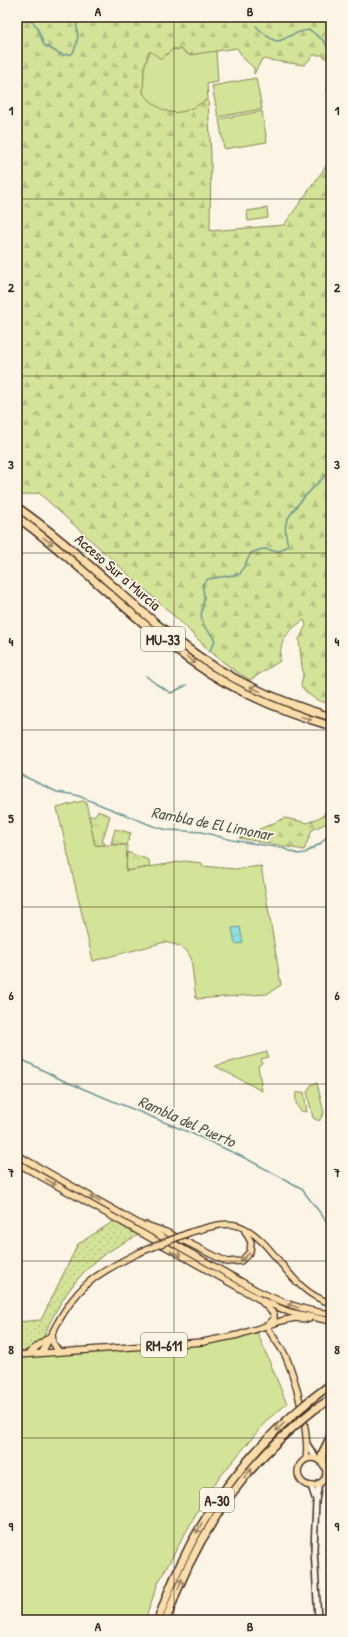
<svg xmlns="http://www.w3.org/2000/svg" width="348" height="1637" font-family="'Patrick Hand',sans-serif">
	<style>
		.grass { fill: #d3e397; stroke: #87865a }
		.forest { fill: url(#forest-firs); stroke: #87865a }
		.park { fill: url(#park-crowns); stroke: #87865a }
		.garden { fill: url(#garden-dots); stroke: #87865a }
		.water { fill: url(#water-waves); stroke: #6c9694 }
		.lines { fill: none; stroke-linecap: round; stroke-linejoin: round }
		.stream { stroke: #6c9694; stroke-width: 1.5 }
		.secondary-casing { stroke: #3b2a1e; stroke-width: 8 }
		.primary-casing { stroke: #3b2a1e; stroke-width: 8 }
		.highway-casing { stroke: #3b2a1e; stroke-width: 10 }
		.secondary { stroke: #fcf5e5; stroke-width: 5 }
		.primary { stroke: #faddab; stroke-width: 5.5 }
		.highway { stroke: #faddab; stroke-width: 7 }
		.primary-bridge-casing { stroke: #3b2a1e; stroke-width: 8; stroke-linecap: butt }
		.highway-bridge-casing { stroke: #3b2a1e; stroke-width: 10; stroke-linecap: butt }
		.primary-bridge { stroke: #faddab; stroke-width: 5.5 }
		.highway-bridge { stroke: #faddab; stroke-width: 7 }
		.oneway { stroke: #9a8464 }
		.grid { fill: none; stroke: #3b2a1e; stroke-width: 1; stroke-opacity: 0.55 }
		.labels { text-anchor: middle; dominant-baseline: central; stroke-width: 3.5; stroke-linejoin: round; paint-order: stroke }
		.shield { fill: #fcf5e5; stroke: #75675a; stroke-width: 1 }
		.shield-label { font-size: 14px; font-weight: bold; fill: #3b2a1e }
		.street-label { font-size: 15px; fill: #3b2a1e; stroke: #fcf5e5 }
		.water-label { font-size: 16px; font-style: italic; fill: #4f574f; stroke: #fcf5e5 }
		.neatline { fill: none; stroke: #3b2a1e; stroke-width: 1.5 }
		.grid-label { font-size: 13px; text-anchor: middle; font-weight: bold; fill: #3b2a1e }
	</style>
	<defs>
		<pattern id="forest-firs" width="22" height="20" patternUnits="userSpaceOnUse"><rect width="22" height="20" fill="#d3e397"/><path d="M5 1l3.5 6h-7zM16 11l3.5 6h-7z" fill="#b6c382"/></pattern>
		<pattern id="park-crowns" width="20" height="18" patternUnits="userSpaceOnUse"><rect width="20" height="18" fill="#d3e397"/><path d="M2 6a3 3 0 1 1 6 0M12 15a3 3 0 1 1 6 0" fill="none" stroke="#b6c382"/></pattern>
		<pattern id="garden-dots" width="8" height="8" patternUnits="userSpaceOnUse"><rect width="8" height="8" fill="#d3e397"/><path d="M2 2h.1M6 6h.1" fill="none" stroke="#b6c382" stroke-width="1.8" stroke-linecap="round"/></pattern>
		<pattern id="water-waves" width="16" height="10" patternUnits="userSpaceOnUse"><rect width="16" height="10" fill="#8cdee3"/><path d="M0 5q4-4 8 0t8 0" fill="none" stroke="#7abfc2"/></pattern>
	</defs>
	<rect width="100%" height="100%" fill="#fcf5e5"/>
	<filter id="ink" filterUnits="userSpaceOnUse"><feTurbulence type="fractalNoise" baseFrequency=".025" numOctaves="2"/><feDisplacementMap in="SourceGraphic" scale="8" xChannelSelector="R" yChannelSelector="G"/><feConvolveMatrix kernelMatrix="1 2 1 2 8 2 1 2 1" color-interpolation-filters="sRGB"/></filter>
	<g filter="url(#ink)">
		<g class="grass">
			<path d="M181,49L189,55L216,50L218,82L207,84L208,99C193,109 173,120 156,107C151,103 147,97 143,93L144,67L150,51Z"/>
			<polygon points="256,78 262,109 218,117 212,86"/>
			<polygon points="262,111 267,142 224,149 219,119"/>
			<polygon points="267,208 268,218 248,221 247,211"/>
			<polygon points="82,801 86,802 95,845 127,845 126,871 185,861 202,863 202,866 235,869 261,866 281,985 267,994 196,999 191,958 186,950 180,946 165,942 93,961 57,808"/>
			<polygon points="267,1052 268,1057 261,1059 262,1063 258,1066 262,1091 215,1066"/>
			<polygon points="317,1083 324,1113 319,1121 313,1118 307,1092 312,1084"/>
			<path d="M304,1092L307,1112C296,1112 295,1102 296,1093Z"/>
			<polygon points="256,1329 287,1404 268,1419 209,1490 158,1583 145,1620 17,1620 17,1355 203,1342"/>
		</g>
		<g class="forest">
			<path d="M17,17H331V94L327,90L330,79V62L322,55H314L304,65L262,59L254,74V68L244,59L237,48L189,55L181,49H173L161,59L150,51L144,67L143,93C166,119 180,117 208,99L211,157L210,231L284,225L331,159V703C318,703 309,696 301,686L303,675L299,640L306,625L304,620C286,632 280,640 280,661L250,680C224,665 205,648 185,626L39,493L17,496Z"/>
			<polygon points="331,771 331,821 312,830 304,850 239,838 285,818 308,823 324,815 330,793"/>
		</g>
		<g class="park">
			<polygon points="98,811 110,816 102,842 105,843 104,845 95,845 89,816 94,816"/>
			<polygon points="115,829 131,833 127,845 111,844"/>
			<polygon points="127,852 149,860 150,867 126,871"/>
		</g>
		<path class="garden" d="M117,1219L141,1234C131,1239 120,1244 111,1250C76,1272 55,1308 40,1345L17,1353V1322L41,1320L78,1244Z"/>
		<polygon class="water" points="240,927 243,943 235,944 232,928"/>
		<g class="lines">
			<g class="stream">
				<polyline points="248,17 251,20"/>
				<path d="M17,21H32L37,27L44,45L62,55L72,54C80,42 78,31 75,17"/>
				<path d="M256,26C285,55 278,33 310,30L324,41L331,53"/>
				<path d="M209,652L215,641C212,633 208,632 204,626C198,616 204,606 204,597C204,592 202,589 203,584L208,579L240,574L251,553C255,552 260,549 264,549C275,550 278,555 288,545C286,537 284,531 286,523C291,508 319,482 331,470"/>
				<polyline points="146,676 156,684 171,693 187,685"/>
				<polyline points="17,773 57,792 76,795 153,826 168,830 202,832 232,840 282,848 298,854 305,853 321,843 331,832"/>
				<polyline points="17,1057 62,1080 193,1134 245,1158 301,1188 331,1227"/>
			</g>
			<g class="secondary-casing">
				<g id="secondary">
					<polyline points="307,1444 316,1458"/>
					<polyline points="311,1486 315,1498"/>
					<polyline points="318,1620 314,1549 316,1501 319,1483"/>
				</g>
			</g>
			<g class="primary-casing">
				<g id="primary">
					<path d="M17,1155L256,1290C280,1302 305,1311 331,1314"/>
					<polyline points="17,1163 259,1299 289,1312 331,1321"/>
					<polyline points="146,1225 166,1232 227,1262 241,1261 250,1252 251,1242 245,1231"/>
					<path d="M191,1232C206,1228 224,1221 239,1226C275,1239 287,1291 331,1303"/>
					<polyline points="262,1302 274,1314 274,1319 269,1324"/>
					<path d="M267,1326C272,1337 281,1346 286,1357C296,1380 310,1435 306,1459"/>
					<polyline points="52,1334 53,1343 59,1352"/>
					<polyline points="29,1353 49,1337"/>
					<path d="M42,1353C55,1327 69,1297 93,1279C106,1269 122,1261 138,1253"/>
					<polyline points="17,1355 203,1342 238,1335 281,1321 295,1318 309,1319"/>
					<circle cx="312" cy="1472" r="14"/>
				</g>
			</g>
			<g class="highway-casing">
				<g id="highway">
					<path d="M17,507C84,554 139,616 207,662C245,687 287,704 331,717"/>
					<path d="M17,517C78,561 130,617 191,661C233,691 281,711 331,726"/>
					<polyline points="309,1401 331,1384"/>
					<polyline points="315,1409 331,1399"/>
					<polyline points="323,1464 322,1454 331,1436"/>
				</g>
			</g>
			<use href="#secondary" class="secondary"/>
			<use href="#primary" class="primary"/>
			<use href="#highway" class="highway"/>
			<g class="primary-bridge-casing">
				<polyline id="primary-bridge" points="138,1253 191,1232"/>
			</g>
			<g class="highway-bridge-casing">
				<g id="highway-bridge">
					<path d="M158,1620C187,1534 238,1459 309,1401"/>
					<path d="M166,1620C195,1536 245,1463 315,1409"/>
				</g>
			</g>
			<use href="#primary-bridge" class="primary-bridge"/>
			<use href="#highway-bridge" class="highway-bridge"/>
		</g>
		<defs><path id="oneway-shaft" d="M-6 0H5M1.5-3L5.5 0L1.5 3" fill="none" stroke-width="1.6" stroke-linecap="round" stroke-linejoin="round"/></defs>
		<g class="oneway">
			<use href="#oneway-shaft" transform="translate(48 541) rotate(38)"/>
			<use href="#oneway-shaft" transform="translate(191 660) rotate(36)"/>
			<use href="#oneway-shaft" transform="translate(255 689) rotate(-155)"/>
			<use href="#oneway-shaft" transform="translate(306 718) rotate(18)"/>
			<use href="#oneway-shaft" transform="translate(51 1182) rotate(30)"/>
			<use href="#oneway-shaft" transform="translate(95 1199) rotate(-150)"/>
			<use href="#oneway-shaft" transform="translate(176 1254) rotate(29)"/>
			<use href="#oneway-shaft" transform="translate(245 1257) rotate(139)"/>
			<use href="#oneway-shaft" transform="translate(293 1306) rotate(-163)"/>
			<use href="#oneway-shaft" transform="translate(280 1427) rotate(136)"/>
			<use href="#oneway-shaft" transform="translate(248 1473) rotate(-49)"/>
			<use href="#oneway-shaft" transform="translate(199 1528) rotate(120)"/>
			<use href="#oneway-shaft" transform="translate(180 1584) rotate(-67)"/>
		</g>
	</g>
	<path class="grid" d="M174,17V1620M17,199H331M17,376H331M17,553H331M17,730H331M17,907H331M17,1084H331M17,1261H331M17,1438H331"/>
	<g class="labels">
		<g class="shield">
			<rect x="141" y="627" width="44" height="24" rx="3"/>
			<rect x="141" y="1333" width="46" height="24" rx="3"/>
			<rect x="200" y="1488" width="34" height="24" rx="3"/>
		</g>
		<g class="shield-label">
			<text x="163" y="639">MU-33</text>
			<text x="164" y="1345">RM-611</text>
			<text x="217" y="1500">A-30</text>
		</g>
		<g class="street-label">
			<text transform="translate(118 572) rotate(41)">Acceso Sur a Murcia</text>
		</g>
		<g class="water-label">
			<text transform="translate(212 823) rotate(11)">Rambla de El Limonar</text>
			<text transform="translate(187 1121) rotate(24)">Rambla del Puerto</text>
		</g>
	</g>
	<rect width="348" height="1637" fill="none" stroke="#fcf5e5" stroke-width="44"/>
	<rect x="22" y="22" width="304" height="1593" class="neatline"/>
	<g class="grid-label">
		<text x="98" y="16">A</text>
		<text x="250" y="16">B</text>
		<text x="11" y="115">1</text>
		<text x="337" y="115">1</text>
		<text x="11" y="292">2</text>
		<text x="337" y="292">2</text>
		<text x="11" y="469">3</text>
		<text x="337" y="469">3</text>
		<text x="11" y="646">4</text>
		<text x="337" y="646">4</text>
		<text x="11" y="823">5</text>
		<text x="337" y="823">5</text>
		<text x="11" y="1000">6</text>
		<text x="337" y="1000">6</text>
		<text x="11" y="1177">7</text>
		<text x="337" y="1177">7</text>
		<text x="11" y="1354">8</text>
		<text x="337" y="1354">8</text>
		<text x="11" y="1531">9</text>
		<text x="337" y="1531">9</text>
		<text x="98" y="1631">A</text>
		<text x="250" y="1631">B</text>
	</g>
</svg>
